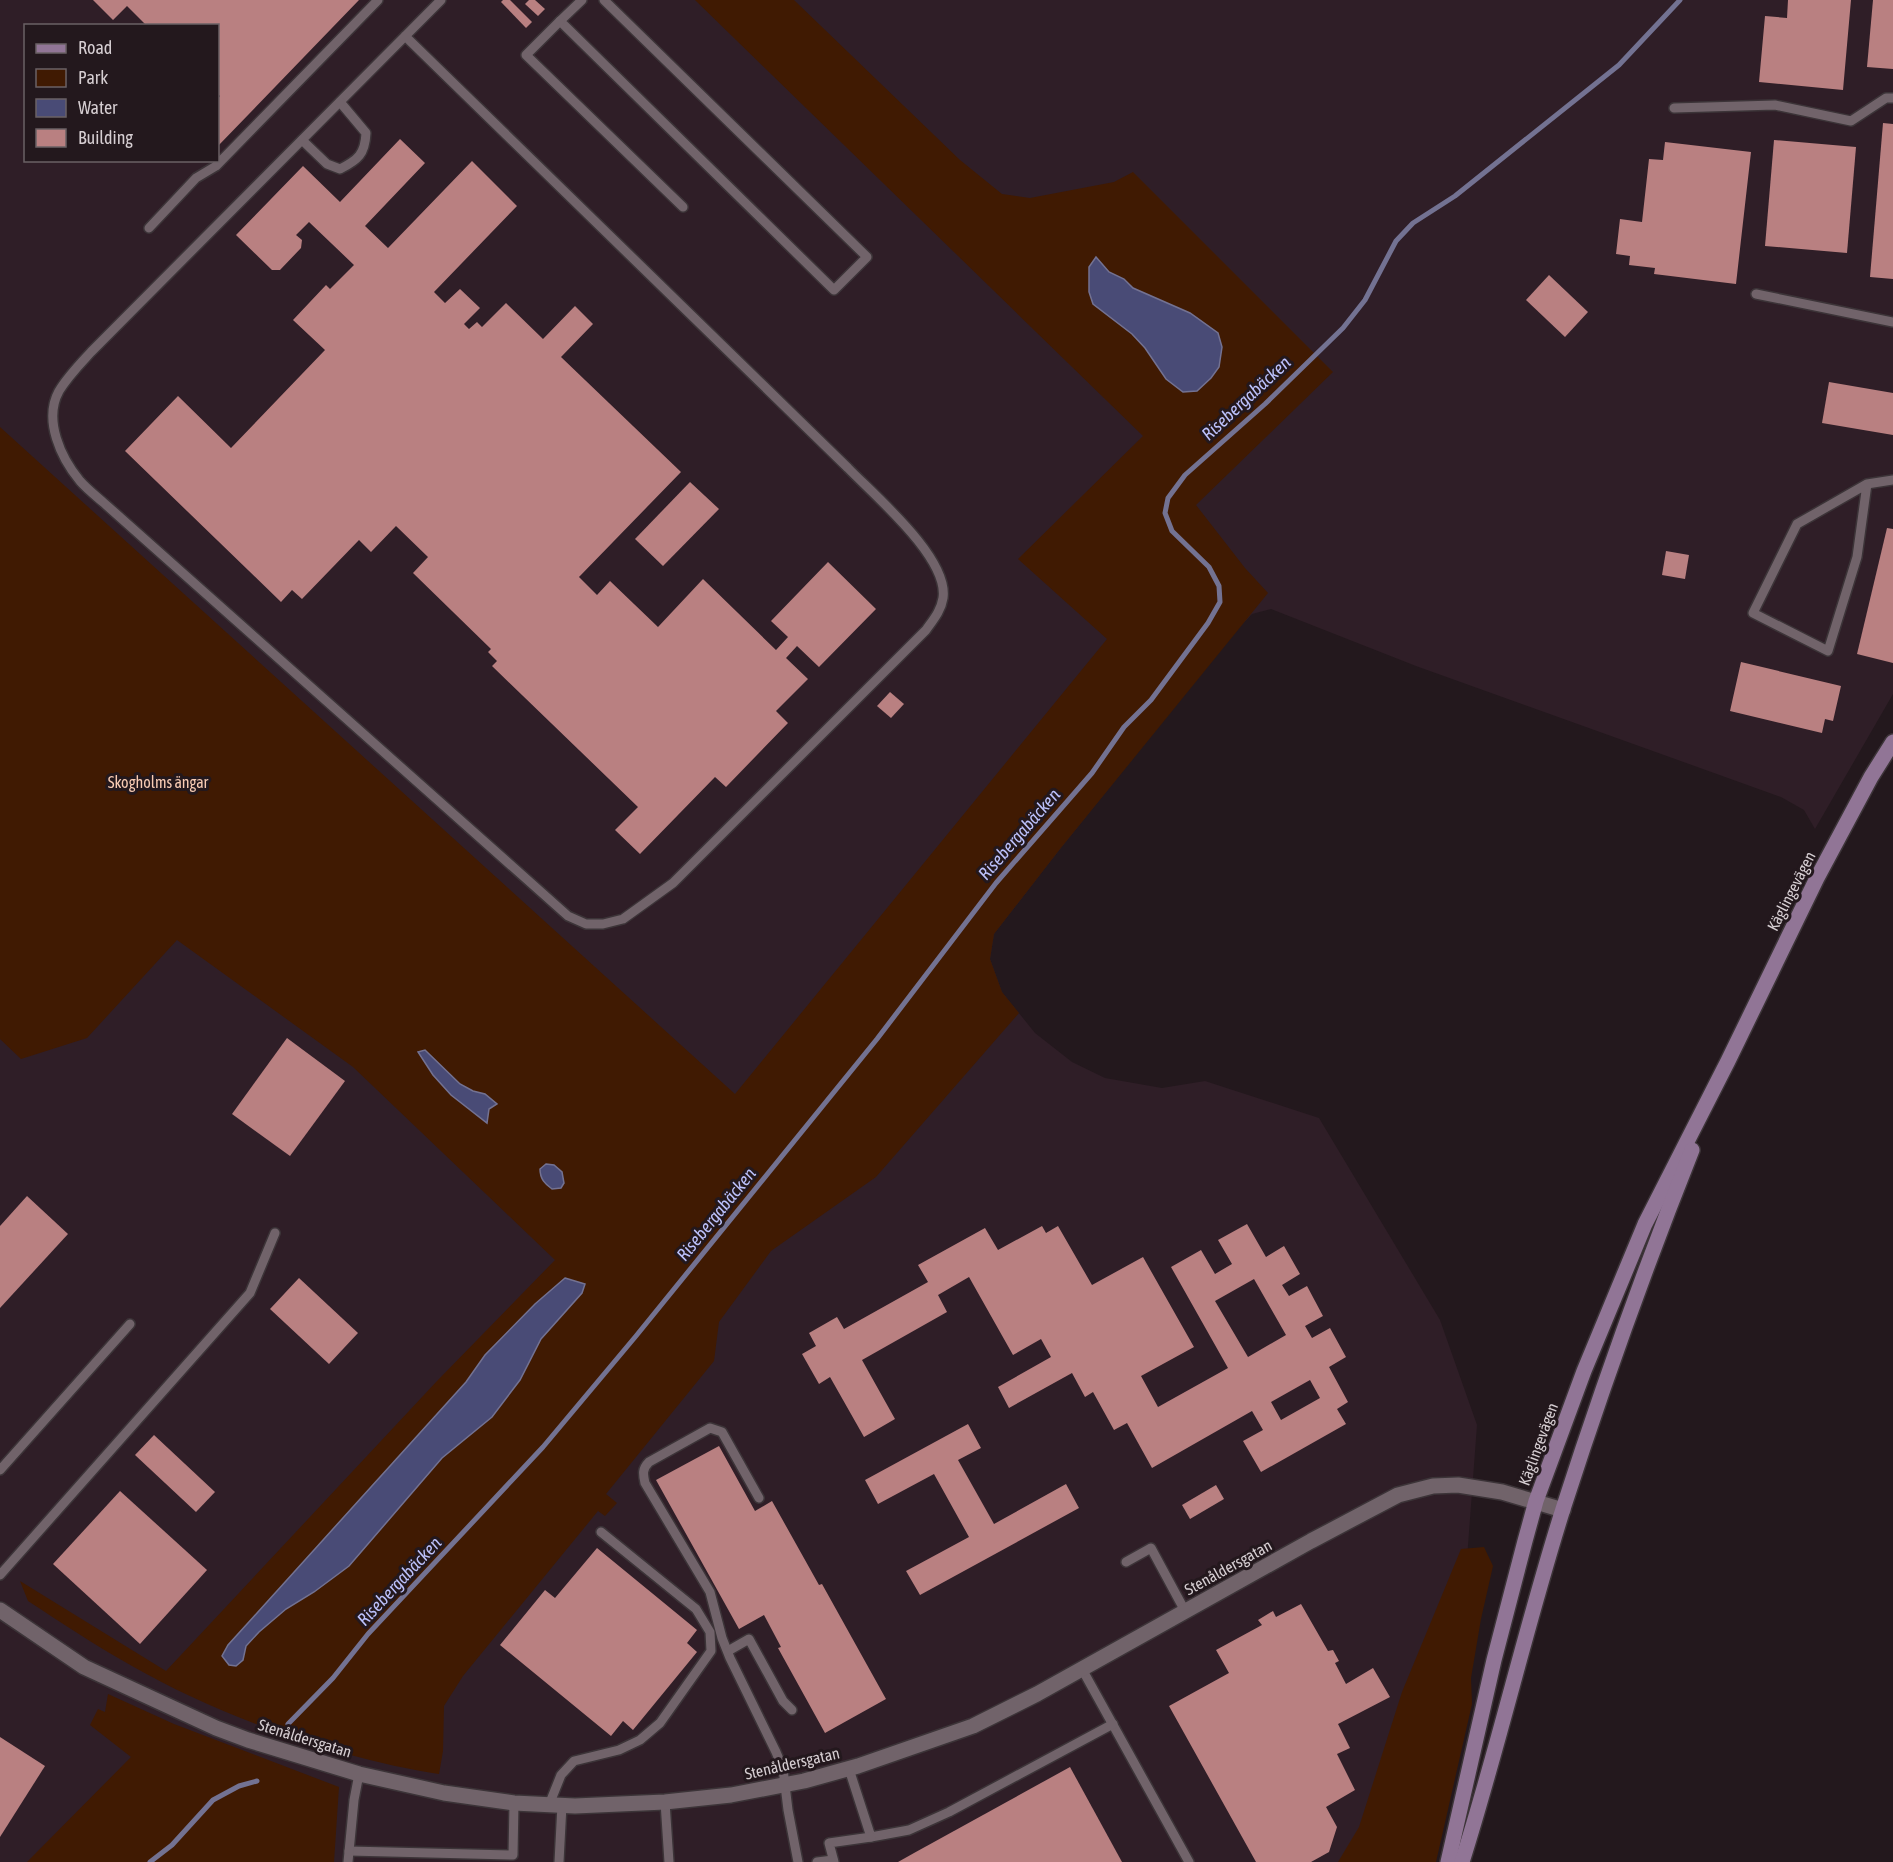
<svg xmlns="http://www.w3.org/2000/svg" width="1893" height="1862" font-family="'Asap Condensed',sans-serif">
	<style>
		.built { fill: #2f1e27; fill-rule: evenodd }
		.green { fill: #401a02 }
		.water { fill: #494b76; stroke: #737292; stroke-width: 1.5 }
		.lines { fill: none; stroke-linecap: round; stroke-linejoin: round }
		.stream { stroke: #737292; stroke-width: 5 }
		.building { fill: #b98081; fill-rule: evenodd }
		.service-casing { stroke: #3c3438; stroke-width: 12 }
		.minor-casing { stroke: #3c3438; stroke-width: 18 }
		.secondary-casing { stroke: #3c3438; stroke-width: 18 }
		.service { stroke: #71636a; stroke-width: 9 }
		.minor { stroke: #71636a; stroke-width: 15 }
		.secondary { stroke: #917596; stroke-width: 15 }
		.labels { text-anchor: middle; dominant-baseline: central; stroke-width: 6; stroke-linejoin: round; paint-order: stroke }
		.park-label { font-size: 16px; fill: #f9ccb4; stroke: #23181d }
		.street-label { font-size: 16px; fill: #d6ced2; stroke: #23181d }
		.water-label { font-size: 18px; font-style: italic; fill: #bcc1fb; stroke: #23181d }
	</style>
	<rect width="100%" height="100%" fill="#23181d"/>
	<path class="built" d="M0,0H1893V694L1815,829L1804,810L1781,797L1416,666L1271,609L1252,614L1236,631L1060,849L994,934L990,959L1002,992L1035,1033L1072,1062L1105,1078L1162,1088L1205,1081L1319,1118L1440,1320L1477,1425L1459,1666L1419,1862H0ZM26,26H218V160H26Z"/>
	<g class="green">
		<path d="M695,0H794L960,160L1002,194L1030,198L1114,182L1133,172L1333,372L1196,505L1245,568L1268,593L1060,849L994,934L990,959L1002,992L1019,1013L876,1177L771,1251L719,1322L714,1361L606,1494L617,1503L605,1516L598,1511L463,1676L444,1706L443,1751L439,1774C339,1759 219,1716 132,1666C96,1646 62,1623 28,1601L20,1581L166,1671L437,1381L555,1260L353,1067L177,940L87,1038L21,1059L0,1039V427L735,1094L1107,639L1018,559L1143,436Z"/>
		<polygon points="1484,1547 1493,1566 1481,1619 1471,1678 1472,1704 1436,1862 1338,1862 1359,1827 1402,1692 1461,1549"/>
		<polygon points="108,1694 174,1724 339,1787 334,1862 27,1862 131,1757 90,1725 98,1709 105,1712"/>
	</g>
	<g class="water">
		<polygon points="1096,257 1109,272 1124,279 1133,288 1190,313 1218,333 1222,347 1219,367 1211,378 1197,391 1183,392 1166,379 1145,348 1132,334 1093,304 1089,292 1089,267"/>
		<polygon points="425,1050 460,1084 473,1091 485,1094 497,1104 489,1109 487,1123 451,1095 433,1075 418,1052"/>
		<path d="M546,1164L554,1165L562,1172L564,1183L561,1188L552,1189C545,1184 540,1179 540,1169Z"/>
		<polygon points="565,1278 585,1284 582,1293 541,1339 520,1380 492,1417 442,1458 349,1566 314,1592 286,1609 259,1632 246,1646 243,1660 236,1666 229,1665 222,1656 228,1645 466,1382 485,1355 535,1304"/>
	</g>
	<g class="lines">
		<g class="stream">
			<polyline points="288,1724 333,1678 368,1634 543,1447 636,1336 877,1039 996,883 1092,773 1124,727 1151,700 1208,623 1220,602 1219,586 1209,567 1172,531 1165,513 1168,498 1185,475 1265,404 1343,328 1365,300 1396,241 1413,223 1455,196 1619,65 1680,0"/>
			<polyline points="150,1862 172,1845 213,1800 239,1786 257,1781"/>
		</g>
	</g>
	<g class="building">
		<polygon points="93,0 359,0 218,146 218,99 220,96 218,94 218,26 147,26 127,6 113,20"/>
		<polygon points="503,0 510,0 532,22 526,28 501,2"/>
		<polygon points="529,0 535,0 545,9 538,16 525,4"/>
		<polygon points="1788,0 1851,0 1843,90 1759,82 1765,16 1787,18"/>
		<polygon points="1873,0 1893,0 1893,69 1867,67"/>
		<polygon points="1883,123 1893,124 1893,279 1870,277"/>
		<polygon points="400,139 425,163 365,226 388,248 472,161 517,206 434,292 445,303 460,289 480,308 464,324 469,329 477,322 482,327 506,303 543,339 575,306 593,324 561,357 681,472 579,577 597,595 610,581 658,627 703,579 776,650 788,637 771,621 828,562 876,609 819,667 797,646 786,658 808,679 776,711 788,723 726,787 715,777 640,854 615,830 638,807 492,666 497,661 488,652 491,649 413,573 428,557 396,526 371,552 359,540 302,599 292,590 281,602 125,451 178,396 231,448 325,350 293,320 326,285 330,289 354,265 309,222 296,235 302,240 301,248 280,270 272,270 236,235 303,166 340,202"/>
		<polygon points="1774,140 1856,147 1847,253 1765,246"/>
		<polygon points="1665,142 1751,152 1736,284 1654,274 1655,268 1629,265 1630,256 1616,254 1620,219 1642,222 1649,159 1663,160"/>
		<polygon points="1549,275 1588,312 1565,337 1526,300"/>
		<polygon points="1829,382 1893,393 1893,435 1822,423"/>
		<polygon points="690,482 719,509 663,566 635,539"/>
		<polygon points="1887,528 1893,529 1893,663 1857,654"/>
		<polygon points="1666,551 1689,555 1685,579 1662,575"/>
		<polygon points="1741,662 1841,686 1833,721 1825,719 1822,733 1730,711"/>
		<polygon points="890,692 904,704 891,718 877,706"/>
		<polygon points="287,1038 345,1081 290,1156 232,1114"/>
		<polygon points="27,1196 68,1234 0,1308 0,1226"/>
		<path d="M1247,1224L1266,1257L1284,1246L1300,1274L1282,1285L1289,1296L1307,1286L1323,1316L1305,1326L1312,1338L1330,1328L1346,1357L1329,1367L1348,1402L1337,1409L1346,1424L1261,1472L1243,1441L1263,1430L1252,1411L1152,1468L1127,1423L1114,1430L1093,1392L1085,1397L1072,1373L1009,1408L998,1387L1051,1357L1041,1339L1013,1355L969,1277L938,1295L947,1312L862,1360L895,1419L864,1437L830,1377L819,1384L802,1354L816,1346L809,1333L837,1317L844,1329L928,1282L918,1265L985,1228L998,1250L1042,1226L1046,1233L1058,1226L1092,1285L1143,1257L1194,1347L1141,1376L1158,1407L1228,1368L1171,1267L1201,1250L1215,1274L1232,1264L1218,1240ZM1254,1279L1286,1335L1248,1357L1215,1301ZM1310,1380L1320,1398L1281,1420L1271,1402Z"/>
		<polygon points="299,1278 358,1333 329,1364 270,1309"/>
		<polygon points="968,1424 981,1448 958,1460 994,1524 1066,1484 1079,1508 920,1595 906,1571 969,1537 934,1474 878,1504 865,1480"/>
		<polygon points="154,1435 215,1492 196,1512 135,1455"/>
		<polygon points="719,1446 755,1511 772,1501 819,1585 822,1584 886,1699 825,1733 778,1648 781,1647 764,1615 739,1629 656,1480"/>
		<polygon points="1216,1485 1224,1499 1190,1519 1182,1505"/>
		<polygon points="120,1491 207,1570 140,1644 53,1564"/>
		<polygon points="597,1548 697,1630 687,1643 697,1652 633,1730 623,1721 611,1736 500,1645 545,1590 555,1598"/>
		<polygon points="1301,1604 1328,1651 1333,1650 1339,1661 1335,1663 1346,1684 1373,1668 1390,1697 1338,1724 1350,1748 1337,1754 1355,1790 1326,1807 1337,1827 1329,1852 1311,1862 1256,1862 1169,1706 1229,1673 1216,1650 1262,1625 1258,1620 1273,1611 1276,1617"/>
		<polygon points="0,1737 45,1766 0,1837"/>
		<polygon points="1070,1767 1122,1862 898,1862 914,1853"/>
	</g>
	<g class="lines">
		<g class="service-casing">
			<g id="service">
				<polyline points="582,0 560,21 834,290 867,257 604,0"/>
				<polyline points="560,21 526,55 683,207"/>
				<path d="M405,36L848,468C874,495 949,558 943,598C941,611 933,620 926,630L673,883L623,919L603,924H586L568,916L104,503C96,496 87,489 80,481C61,458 43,420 59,391C68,376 80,364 91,352L441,0"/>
				<polyline points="1674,108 1775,105 1851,121 1886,98 1893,98"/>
				<path d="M302,140L327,164L340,169C358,160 365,154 366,133L340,102"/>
				<polyline points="149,228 196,178 216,166 378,0"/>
				<polyline points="1756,294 1893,322"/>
				<polyline points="1867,484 1857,557 1828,651 1753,613 1797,524 1867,484 1893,480"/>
				<polyline points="0,1470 130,1324"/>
				<path d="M759,1498L722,1432L710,1428L649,1462C642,1469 643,1474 645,1483L710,1592L722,1638L730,1658L776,1752L783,1769L788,1810L798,1862"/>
				<polyline points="1126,1562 1151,1548 1185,1611"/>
				<polyline points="0,1575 250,1293 275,1233"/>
				<polyline points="728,1651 749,1639 783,1701 792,1710"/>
				<polyline points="1082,1669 1189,1862"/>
				<polyline points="849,1769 871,1837 909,1830 949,1812 1113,1724"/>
				<polyline points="665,1802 669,1862"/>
				<polyline points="549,1805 561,1775 574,1761 619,1750 640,1740 660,1723 711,1651 710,1632 696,1609 601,1532"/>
				<polyline points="349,1851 513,1855 514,1803"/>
				<polyline points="348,1862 354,1800 359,1774"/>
				<polyline points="559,1862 562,1805"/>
				<polyline points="817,1862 833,1860"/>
				<polyline points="834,1862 829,1843 871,1837"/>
			</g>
		</g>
		<g class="minor-casing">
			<polyline id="minor" points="0,1610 84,1667 216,1728 248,1740 359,1774 444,1793 514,1803 575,1806 665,1802 731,1795 804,1781 858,1766 973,1726 1037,1694 1311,1541 1398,1495 1433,1486 1458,1485 1502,1492 1563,1510"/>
		</g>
		<g class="secondary-casing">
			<g id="secondary">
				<polyline points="1448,1862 1494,1660 1525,1541 1536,1501 1584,1371 1645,1224 1728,1061 1817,878 1871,777 1893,742"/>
				<path d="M1462,1862C1499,1745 1526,1626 1563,1509C1602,1388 1645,1268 1692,1150"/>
			</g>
		</g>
		<use href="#service" class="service"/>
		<use href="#minor" class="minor"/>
		<use href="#secondary" class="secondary"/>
	</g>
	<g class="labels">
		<g class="park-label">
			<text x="158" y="782">Skogholms ängar</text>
		</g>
		<g class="street-label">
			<text transform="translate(1791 891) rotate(-63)">Käglingevägen</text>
			<text transform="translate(1538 1444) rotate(-70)">Käglingevägen</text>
			<text transform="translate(1228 1567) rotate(-29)">Stenåldersgatan</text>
			<text transform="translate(305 1738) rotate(17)">Stenåldersgatan</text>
			<text transform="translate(792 1763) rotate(-13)">Stenåldersgatan</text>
		</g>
		<g class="water-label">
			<text transform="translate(1246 398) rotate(-43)">Risebergabäcken</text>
			<text transform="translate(1019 834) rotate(-49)">Risebergabäcken</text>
			<text transform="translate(716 1214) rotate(-51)">Risebergabäcken</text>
			<text transform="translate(399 1581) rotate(-47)">Risebergabäcken</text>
		</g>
	</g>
	<rect x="24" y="24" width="195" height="138" fill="#23181d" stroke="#6b6165" stroke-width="1.5"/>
	<rect x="36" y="44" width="30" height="9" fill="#917596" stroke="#6b6165" stroke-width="1.5"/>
	<text x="78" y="54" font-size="18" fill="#d6ced2">Road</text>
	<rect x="36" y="69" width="30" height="18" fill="#401a02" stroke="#6b6165" stroke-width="1.5"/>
	<text x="78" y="84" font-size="18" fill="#d6ced2">Park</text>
	<rect x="36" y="99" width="30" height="18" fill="#494b76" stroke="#6b6165" stroke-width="1.5"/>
	<text x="78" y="114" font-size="18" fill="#d6ced2">Water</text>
	<rect x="36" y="129" width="30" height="18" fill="#b98081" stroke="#6b6165" stroke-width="1.5"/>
	<text x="78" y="144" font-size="18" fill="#d6ced2">Building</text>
</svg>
